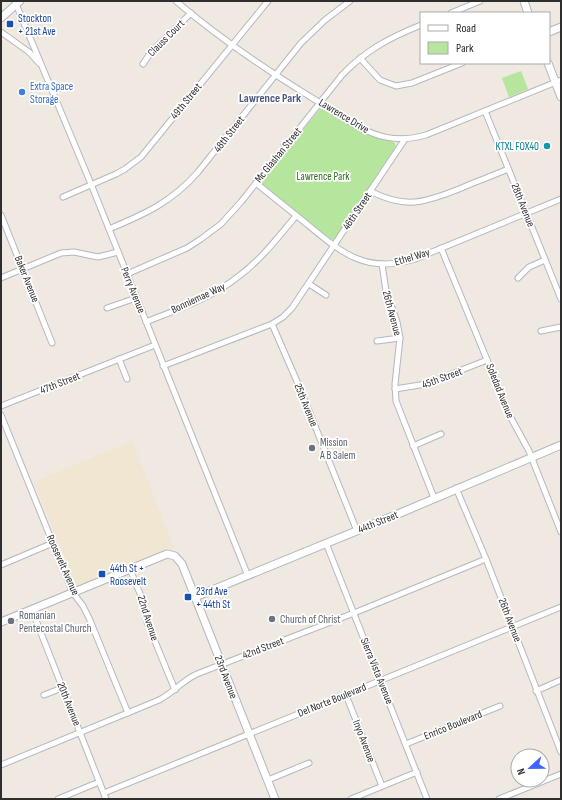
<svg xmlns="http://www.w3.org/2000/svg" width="562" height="800" font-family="'Sofia Sans Condensed',sans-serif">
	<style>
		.education { fill: #f0e6d1 }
		.green { fill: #b6e59e }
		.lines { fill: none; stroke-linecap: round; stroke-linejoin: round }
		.street-casing { stroke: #b4b7c1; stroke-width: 7 }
		.secondary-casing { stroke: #b4b7c1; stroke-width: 9 }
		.street { stroke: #fff; stroke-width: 5 }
		.secondary { stroke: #fff; stroke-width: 7 }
		.transit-dot { fill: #1a4fb4; stroke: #fff; stroke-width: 1.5 }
		.shop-dot { fill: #3f7fe0; stroke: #fff; stroke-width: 1.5 }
		.culture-dot { fill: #0f9aa8; stroke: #fff; stroke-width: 1.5 }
		.worship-dot { fill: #6b7280; stroke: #fff; stroke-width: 1.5 }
		.labels { text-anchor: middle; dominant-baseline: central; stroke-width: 3.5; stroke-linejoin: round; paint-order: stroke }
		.transit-label { font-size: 11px; fill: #164399; stroke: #fff; text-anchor: start }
		.street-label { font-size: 11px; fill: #2e2e2e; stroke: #fff }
		.shop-label { font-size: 11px; fill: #366cbe; stroke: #fff; text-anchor: start }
		.culture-label { font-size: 11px; fill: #0d838f; stroke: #fff; text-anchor: end }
		.park-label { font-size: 11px; fill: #2c6e1b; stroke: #fff }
		.worship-label { font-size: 11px; fill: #5b616d; stroke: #fff; text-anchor: start }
		.neighbourhood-label { font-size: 12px; font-weight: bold; fill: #4d5680; stroke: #fff }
	</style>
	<rect width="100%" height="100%" fill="#efe9e1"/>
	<polygon class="education" points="132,441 174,548 78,586 76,585 34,482"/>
	<g class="green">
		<polygon points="521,71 528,89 509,97 502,78"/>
		<path d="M320,109H324C346,123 368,138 394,142L396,146L336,239L332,240L261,183L262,180Z"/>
	</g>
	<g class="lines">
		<g class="street-casing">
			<g id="street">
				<path d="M176,1C220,39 268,71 317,101C335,112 353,126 372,133C389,140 409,140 426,135L561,80"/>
				<polyline points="16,4 91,184 248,576"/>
				<polyline points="451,13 480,1"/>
				<polyline points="1,32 29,52 39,63"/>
				<polyline points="360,58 380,80 396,86 412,83 462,63"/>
				<polyline points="143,64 151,52 191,13"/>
				<polyline points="485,111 561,299"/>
				<path d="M256,183C273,197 291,211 308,225C343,254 367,274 415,259L561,199"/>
				<path d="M370,191C405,209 424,203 459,189C475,182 492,176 508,169"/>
				<polyline points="63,197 116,174 125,169 141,157 268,1"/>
				<polyline points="1,215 52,343"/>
				<path d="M109,229C145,214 172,202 198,172L301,43L325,20L350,1"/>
				<polyline points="441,248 511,418 529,451 561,532"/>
				<polyline points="382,264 386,291 397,322 400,338 395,384 396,401 434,498"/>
				<path d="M127,274L187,248L201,239L221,224L241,202L342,75C366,50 389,38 421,25"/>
				<polyline points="1,278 61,253 74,252 98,257 118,252"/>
				<polyline points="518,278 529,267 545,260"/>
				<polyline points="309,284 326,295"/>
				<polyline points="107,308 136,298"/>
				<path d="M146,322C178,309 212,298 239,276C262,259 278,237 296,216"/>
				<polyline points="272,324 299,386 357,531"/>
				<polyline points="541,331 561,327"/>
				<polyline points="377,341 400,338"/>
				<polyline points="119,359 127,379"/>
				<polyline points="163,366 272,324 283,317 292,308 405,139"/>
				<polyline points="395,389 426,384 487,360"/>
				<polyline points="1,406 155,345"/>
				<polyline points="1,415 73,593 83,606 89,618 128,713"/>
				<polyline points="413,446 441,434"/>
				<polyline points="456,488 486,559 561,752"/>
				<polyline points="326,543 427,799"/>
				<polyline points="1,565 53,543"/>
				<polyline points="130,569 143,601 147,622 175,690"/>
				<polyline points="32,610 106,799"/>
				<polyline points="536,691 561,680"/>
				<polyline points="44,695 62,688"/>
				<polyline points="346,695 382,786"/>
				<polyline points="406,744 500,706"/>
				<path d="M1,765L159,700C173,693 183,680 197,674L354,613L486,559"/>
				<polyline points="268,780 309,763"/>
				<polyline points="104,793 561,607"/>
				<polyline points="58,799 99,782"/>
				<polyline points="351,799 417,772"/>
				<polyline points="499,799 561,774"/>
			</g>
		</g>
		<g class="secondary-casing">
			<g id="secondary">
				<polyline points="524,1 528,13"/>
				<polyline points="1,18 20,1"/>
				<polyline points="549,32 561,27"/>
				<polyline points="548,63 561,97"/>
				<polyline points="195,597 398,514 561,445"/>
				<polyline points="1,622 167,554 175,556 182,564 275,799"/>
			</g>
		</g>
		<use href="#street" class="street"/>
		<use href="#secondary" class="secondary"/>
	</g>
	<g class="transit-dot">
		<rect x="6" y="20" width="8" height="8" rx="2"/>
		<rect x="98" y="570" width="8" height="8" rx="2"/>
		<rect x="184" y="593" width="8" height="8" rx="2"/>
	</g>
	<circle class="shop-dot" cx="22" cy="92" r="4"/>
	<circle class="culture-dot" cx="547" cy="146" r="4"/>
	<g class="worship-dot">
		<circle cx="312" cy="448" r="4"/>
		<circle cx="272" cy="619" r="4"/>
		<circle cx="11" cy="621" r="4"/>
	</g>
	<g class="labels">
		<g class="transit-label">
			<text x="18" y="18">Stockton<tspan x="18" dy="13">+ 21st Ave</tspan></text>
			<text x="110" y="568">44th St +<tspan x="110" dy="13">Roosevelt</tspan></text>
			<text x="196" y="591">23rd Ave<tspan x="196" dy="13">+ 44th St</tspan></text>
		</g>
		<g class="street-label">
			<text transform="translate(166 38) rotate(-45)">Clauss Court</text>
			<text transform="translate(186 101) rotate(-51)">49th Street</text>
			<text transform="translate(344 116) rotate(31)">Lawrence Drive</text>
			<text transform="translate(229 134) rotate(-52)">48th Street</text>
			<text transform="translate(278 155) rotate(-51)">Mc Glashan Street</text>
			<text transform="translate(523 205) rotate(68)">28th Avenue</text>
			<text transform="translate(357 211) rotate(-56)">46th Street</text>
			<text transform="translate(412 257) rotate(-17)">Ethel Way</text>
			<text transform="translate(27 279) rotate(68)">Baker Avenue</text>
			<text transform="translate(133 290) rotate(68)">Perry Avenue</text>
			<text transform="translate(198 298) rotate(-25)">Bonniemae Way</text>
			<text transform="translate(392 313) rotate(75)">26th Avenue</text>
			<text transform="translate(442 378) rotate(-20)">45th Street</text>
			<text transform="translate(60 383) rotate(-22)">47th Street</text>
			<text transform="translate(500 391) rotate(68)">Soledad Avenue</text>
			<text transform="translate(306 405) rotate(68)">25th Avenue</text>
			<text transform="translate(378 522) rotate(-22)">44th Street</text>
			<text transform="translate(63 565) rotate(66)">Roosevelt Avenue</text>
			<text transform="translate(148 618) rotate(72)">22nd Avenue</text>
			<text transform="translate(510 620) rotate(69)">26th Avenue</text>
			<text transform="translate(263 648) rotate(-21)">42nd Street</text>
			<text transform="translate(377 671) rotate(68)">Sierra Vista Avenue</text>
			<text transform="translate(226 677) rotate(69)">23rd Avenue</text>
			<text transform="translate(332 700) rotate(-22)">Del Norte Boulevard</text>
			<text transform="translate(69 704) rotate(68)">20th Avenue</text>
			<text transform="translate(453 725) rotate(-22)">Enrico Boulevard</text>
			<text transform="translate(364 741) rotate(69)">Inyo Avenue</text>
		</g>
		<g class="shop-label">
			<text x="30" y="86">Extra Space<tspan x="30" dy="13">Storage</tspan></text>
		</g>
		<g class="culture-label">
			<text x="539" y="146">KTXL FOX40</text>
		</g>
		<g class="park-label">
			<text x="323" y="176">Lawrence Park</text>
		</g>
		<g class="worship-label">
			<text x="320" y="442">Mission<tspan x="320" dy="13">A B Salem</tspan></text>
			<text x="19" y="615">Romanian<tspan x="19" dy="13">Pentecostal Church</tspan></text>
			<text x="280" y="619">Church of Christ</text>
		</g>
		<g class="neighbourhood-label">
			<text x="270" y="98">Lawrence Park</text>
		</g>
	</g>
	<rect width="562" height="800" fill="none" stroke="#2e2e2e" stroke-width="4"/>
	<rect x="420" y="12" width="130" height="52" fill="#ffffff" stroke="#ababab"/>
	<rect x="428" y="25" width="20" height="6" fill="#ffffff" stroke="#ababab"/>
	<text x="456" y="32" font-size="12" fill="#2e2e2e">Road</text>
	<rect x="428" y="42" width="20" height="12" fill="#b6e59e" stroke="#ababab"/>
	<text x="456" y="52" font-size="12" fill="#2e2e2e">Park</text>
	<g transform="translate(530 768) rotate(248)"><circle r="19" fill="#ffffff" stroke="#ababab"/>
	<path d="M0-3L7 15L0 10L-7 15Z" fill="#4264fb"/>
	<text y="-6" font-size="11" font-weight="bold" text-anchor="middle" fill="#2e2e2e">N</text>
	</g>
</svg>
